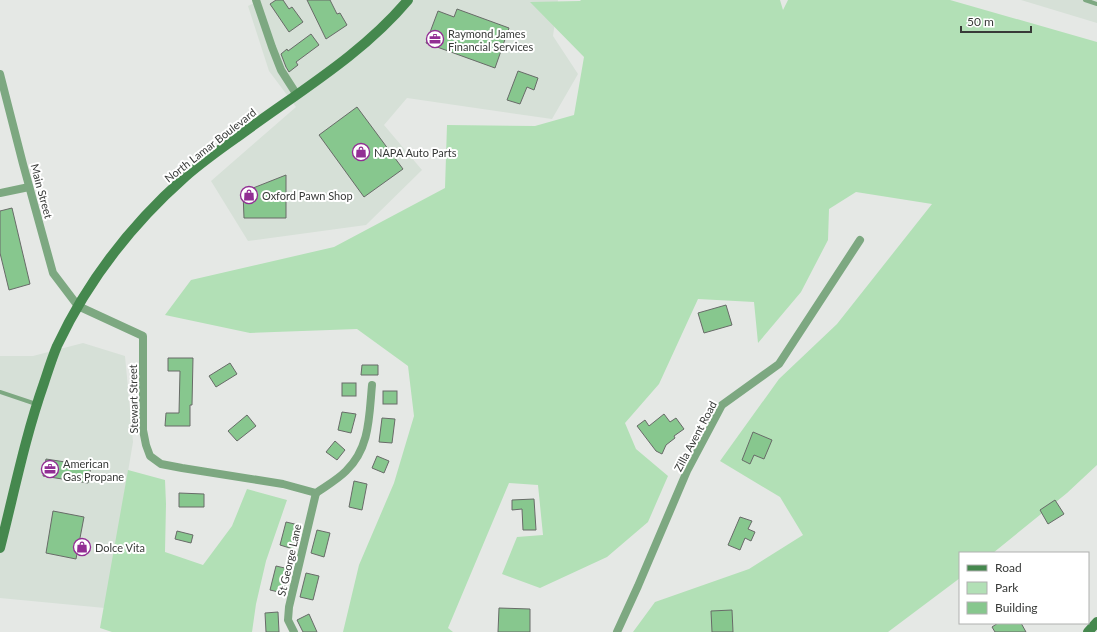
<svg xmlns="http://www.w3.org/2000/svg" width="1097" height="632" font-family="Lato,sans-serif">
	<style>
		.built { fill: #d6e0d7 }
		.green { fill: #b2e0b6 }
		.building { fill: #87c78e; stroke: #686b68 }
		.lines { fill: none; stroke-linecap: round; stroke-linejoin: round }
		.lane { stroke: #7da881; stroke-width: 4 }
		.street { stroke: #7da881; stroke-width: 8 }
		.secondary { stroke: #45884e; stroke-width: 10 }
		.labels { text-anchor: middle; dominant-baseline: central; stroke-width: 4; stroke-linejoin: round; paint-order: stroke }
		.poi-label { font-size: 11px; fill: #383a38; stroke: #fff; text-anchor: start }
		.street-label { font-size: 11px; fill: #383a38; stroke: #fff }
	</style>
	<rect width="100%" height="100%" fill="#e5e8e5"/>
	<g class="built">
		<polygon points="260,0 558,0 553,36 578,74 552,119 407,98 384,125 422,170 366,225 248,241 211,181 296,107 269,71 248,6"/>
		<polygon points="1021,0 1097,0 1097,23"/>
		<polygon points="83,343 125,356 133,442 105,608 0,598 0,356 33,356"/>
	</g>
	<g class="green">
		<polygon points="581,0 780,0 783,10 788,0 950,0 1097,42 1097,465 1067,493 993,553 960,553 960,578 888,632 633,632 655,602 749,569 803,535 780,497 720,461 779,379 837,324 932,204 856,192 829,209 828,240 801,292 758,343 754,302 698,299 659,384 625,423 636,449 668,476 648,522 607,557 540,588 502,574 517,537 543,535 538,485 509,483 448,628 453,632 343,632 359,565 394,483 414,416 408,366 357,329 250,333 165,315 191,280 334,247 445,188 447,125 535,126 574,115 584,57 530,2 580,1"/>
		<polygon points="128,470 165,480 166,504 165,552 203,565 232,526 247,489 287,500 266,561 256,604 252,632 112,632 100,628"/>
	</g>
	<g class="building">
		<polygon points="276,0 283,0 289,9 292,7 303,22 289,32 270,4"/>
		<polygon points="307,0 330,0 337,14 340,13 347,25 326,39"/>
		<polygon points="457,9 509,28 495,68 426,43 438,11 454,17"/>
		<polygon points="311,34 319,45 296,62 298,65 289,72 286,67 281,54 287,49 288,51"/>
		<polygon points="518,71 538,78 534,90 527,87 520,104 507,100"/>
		<polygon points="357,107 403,169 364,197 319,135"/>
		<polygon points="286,175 286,218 244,218 243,192"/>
		<polygon points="12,208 30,284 9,290 0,253 0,211"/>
		<polygon points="726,305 732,325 704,333 698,313"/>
		<polygon points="168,358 193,358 192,405 190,405 190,426 165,426 166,413 179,413 180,371 168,371"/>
		<polygon points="230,363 237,374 216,387 209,376"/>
		<polygon points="362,365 378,365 378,375 361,375"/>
		<rect x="342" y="383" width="14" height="13"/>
		<rect x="383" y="391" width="14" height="13"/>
		<polygon points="342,412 356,414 351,433 338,430"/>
		<polygon points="664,414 670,422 676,418 684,429 674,436 675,438 666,445 662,454 656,451 637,426 645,420 649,426"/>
		<polygon points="247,415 256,426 237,441 228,431"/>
		<polygon points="382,418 395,419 392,443 379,442"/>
		<polygon points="753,432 772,440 764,459 754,455 750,464 742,460"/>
		<polygon points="335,441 345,450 337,460 326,452"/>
		<polygon points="377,456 389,461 384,473 372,468"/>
		<polygon points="46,459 91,466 88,483 43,476"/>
		<polygon points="354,481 367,484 362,510 349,507"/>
		<polygon points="179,493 204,494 204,507 179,507"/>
		<polygon points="534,499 536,530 523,530 522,509 512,510 512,500"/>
		<polygon points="1055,500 1064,514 1048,524 1040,510"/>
		<polygon points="53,511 84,517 76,559 46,553"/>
		<polygon points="740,517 752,521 748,529 755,532 751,541 745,538 740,550 728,545"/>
		<polygon points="286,522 299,525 293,549 280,545"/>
		<polygon points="317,530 330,533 324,557 311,553"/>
		<polygon points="177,531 193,535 191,543 175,539"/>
		<polygon points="276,566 289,569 283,593 270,590"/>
		<polygon points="306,573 319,576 313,600 300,597"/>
		<polygon points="499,608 530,609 530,632 498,632"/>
		<polygon points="732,610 733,632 712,632 711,611"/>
		<polygon points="278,612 279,632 266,632 265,613"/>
		<polygon points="309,614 317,632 303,632 297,620"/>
		<polygon points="998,623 1021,623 1026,632 995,632 992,627"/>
	</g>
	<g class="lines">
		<g class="lane">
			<polyline points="1085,0 1097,4"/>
			<polyline points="0,392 36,404"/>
		</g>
		<g class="street">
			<polyline points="256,0 272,47 281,70 297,95"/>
			<polyline points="0,74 23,164 53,273 78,306 143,336 143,430 146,445 150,456 161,464 182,468 283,484 316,493"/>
			<polyline points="0,193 29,187"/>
			<path d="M316,493C326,486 337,480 346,471C370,448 369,417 372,385"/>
			<polyline points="294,632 288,620 289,607 316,493"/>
			<polyline points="617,632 638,586 687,471 722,405 779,364 860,240"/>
		</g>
		<g class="secondary">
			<path d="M0,548C14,493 25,437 44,383C48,371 52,358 57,346C87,282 132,224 185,177C201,163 219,150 236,138C295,94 361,56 408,0"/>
			<polyline points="1088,632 1097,622"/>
		</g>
	</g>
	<defs>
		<g id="office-ring" transform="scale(0.9)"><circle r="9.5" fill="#fff" stroke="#922e94" stroke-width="1.5"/><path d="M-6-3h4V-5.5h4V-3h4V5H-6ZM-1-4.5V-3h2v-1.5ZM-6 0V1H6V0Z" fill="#922e94"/></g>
		<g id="shop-ring" transform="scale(0.9)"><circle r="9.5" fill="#fff" stroke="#922e94" stroke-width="1.5"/><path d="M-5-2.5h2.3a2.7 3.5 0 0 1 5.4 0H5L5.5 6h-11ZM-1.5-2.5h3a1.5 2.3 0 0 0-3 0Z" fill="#922e94"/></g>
	</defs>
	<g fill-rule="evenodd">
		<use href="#office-ring" x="435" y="39"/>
		<use href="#shop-ring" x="361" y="152"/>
		<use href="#shop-ring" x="249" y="195"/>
		<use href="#office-ring" x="50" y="469"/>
		<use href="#shop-ring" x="82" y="547"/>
	</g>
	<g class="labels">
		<g class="poi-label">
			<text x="448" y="33">Raymond James<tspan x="448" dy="13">Financial Services</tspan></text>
			<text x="374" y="152">NAPA Auto Parts</text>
			<text x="262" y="195">Oxford Pawn Shop</text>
			<text x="63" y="463">American<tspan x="63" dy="13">Gas Propane</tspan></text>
			<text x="95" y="547">Dolce Vita</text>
		</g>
		<g class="street-label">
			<text transform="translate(210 145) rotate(-38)">North Lamar Boulevard</text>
			<text transform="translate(42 191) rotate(75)">Main Street</text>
			<text transform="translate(133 399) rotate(-91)">Stewart Street</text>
			<text transform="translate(695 436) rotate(-62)">Zilla Avent Road</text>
			<text transform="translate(289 560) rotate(-77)">St George Lane</text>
		</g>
	</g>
	<rect x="959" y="552" width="130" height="72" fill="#ffffff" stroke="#afb0af"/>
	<rect x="967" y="565" width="20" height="6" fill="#45884e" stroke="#afb0af"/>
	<text x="995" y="572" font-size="12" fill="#383a38">Road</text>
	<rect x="967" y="582" width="20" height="12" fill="#b2e0b6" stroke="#afb0af"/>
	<text x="995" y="592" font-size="12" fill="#383a38">Park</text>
	<rect x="967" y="602" width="20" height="12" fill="#87c78e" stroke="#afb0af"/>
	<text x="995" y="612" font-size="12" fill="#383a38">Building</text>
	<path d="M961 26v6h70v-6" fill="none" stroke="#383a38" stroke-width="2"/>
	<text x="967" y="26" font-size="12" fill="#383a38" stroke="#ffffff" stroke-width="3" paint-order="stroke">50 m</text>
</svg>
